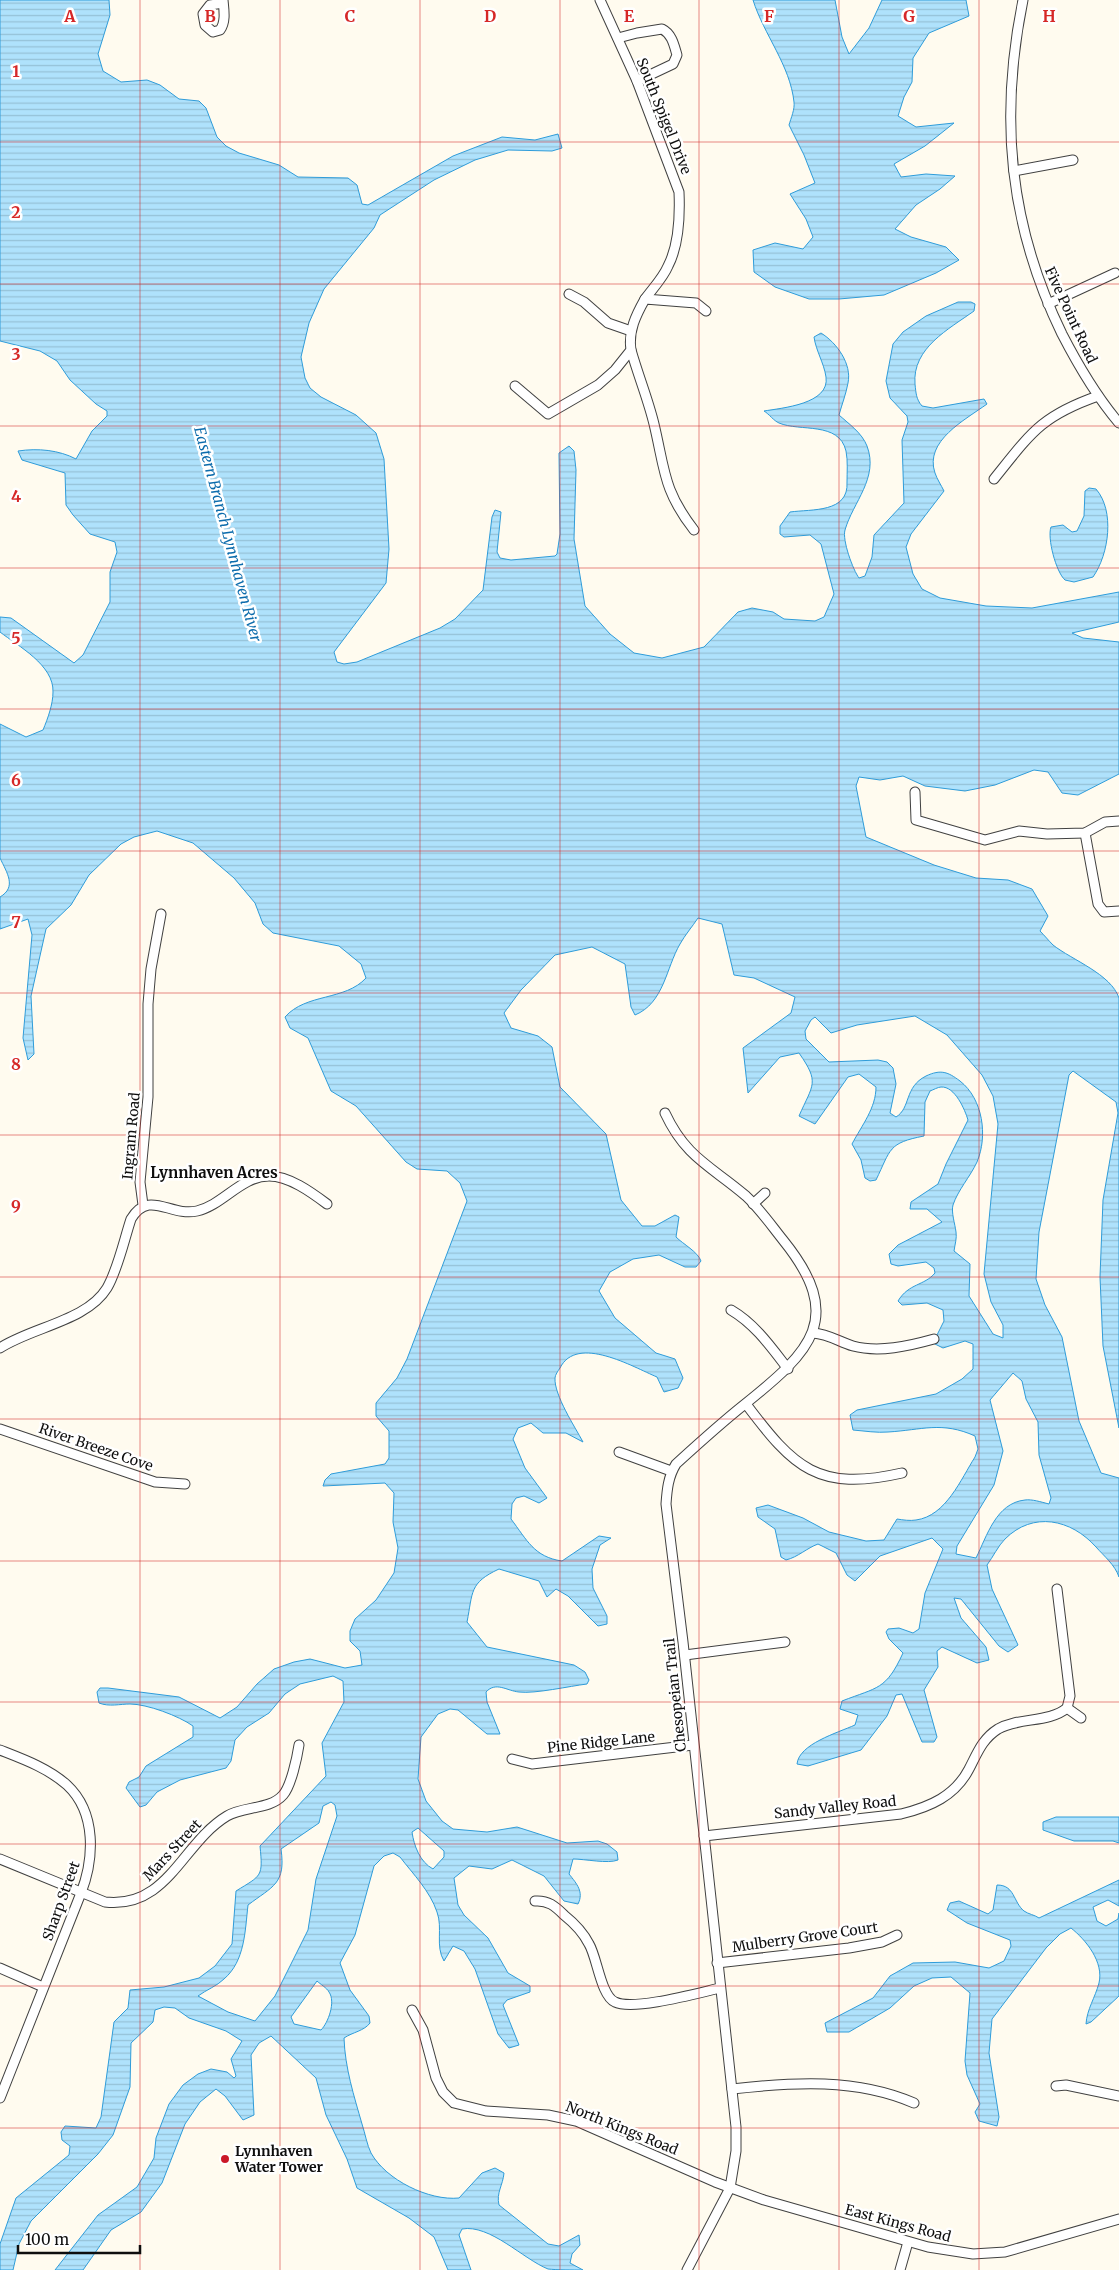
<svg xmlns="http://www.w3.org/2000/svg" width="1119" height="2270" font-family="Merriweather,serif">
	<style>
		.water { fill: url(#water-rules); stroke: #2f9cd9; fill-rule: evenodd }
		.lines { fill: none; stroke-linecap: round; stroke-linejoin: round }
		.street-casing { stroke: #414141; stroke-width: 11 }
		.street { stroke: #fff; stroke-width: 9 }
		.grid { fill: none; stroke: #d62828; stroke-width: 1; stroke-opacity: 0.55 }
		.poi-dot { fill: #cb1928; stroke: #fff; stroke-width: 2 }
		.labels { text-anchor: middle; dominant-baseline: central; stroke-width: 5; stroke-linejoin: round; paint-order: stroke }
		.street-label { font-size: 14px; fill: #0e0e0e; stroke: #fff }
		.poi-label { font-size: 14px; font-weight: bold; fill: #0e0e0e; stroke: #fff; text-anchor: start }
		.water-label { font-size: 15px; font-style: italic; fill: #0c6cac; stroke: #fff }
		.neighbourhood-label { font-size: 15px; font-weight: bold; fill: #0e0e0e; stroke: #fff }
		.grid-label { font-size: 16px; text-anchor: middle; font-weight: bold; fill: #d62828; stroke: #fff; stroke-width: 5; stroke-linejoin: round; paint-order: stroke }
	</style>
	<defs>
		<pattern id="water-rules" width="6" height="5" patternUnits="userSpaceOnUse" patternTransform="scale(1.25)"><rect width="6" height="5" fill="#afe2fc"/><path d="M0 2.5h6" fill="none" stroke="#95c1d7"/></pattern>
	</defs>
	<rect width="100%" height="100%" fill="#fffbef"/>
	<g class="water">
		<path d="M0,0H109L110,15L98,54L103,71L121,82L147,80L160,85L179,99L199,101L206,108L217,137L226,146L239,153L279,165L298,177L348,178L357,185L362,204L368,205L453,156L502,137L535,140L558,134L562,148L552,151L508,150L475,160L434,180L380,215L374,228L324,289L309,323L301,357L305,378L310,388L321,397L356,415L376,433L384,459L389,549L386,583L334,652L337,662L344,664L357,662L440,628L455,619L483,590L492,517L495,510L501,512L497,552L500,558L511,560L555,556L557,554L560,534L559,453L569,446L574,451L576,470L574,539L585,606L610,634L634,653L662,658L704,647L738,612L752,608L773,612L784,619L815,621L824,617L834,594L821,544L810,535L784,537L780,534V526L790,512C812,509 849,513 847,482C847,473 848,461 846,451C839,421 800,432 779,423C774,421 769,414 764,411C782,408 830,404 826,377C824,363 816,351 814,337L821,333C837,343 852,364 848,383C846,394 842,404 839,415C849,424 862,433 867,446C879,478 853,502 845,530C842,540 853,570 859,578L865,576L872,557L874,535L904,503L902,440L908,422L907,416L890,398L886,381L893,344L903,332L926,316L958,302H971L975,304L974,311C949,329 912,348 915,384C916,393 916,399 922,406L933,408L984,399L987,404C965,420 924,441 935,473C937,479 941,485 944,491L911,534L906,547L913,574L922,589L940,598L986,606L1032,608L1119,592V622L1072,633L1083,638L1119,642V774L1078,795L1062,793L1048,772L1034,770L995,785L965,791L925,786L903,776L880,780L859,777L856,786L866,837L934,865L976,878L1008,880L1032,889L1048,916L1040,931C1044,935 1049,941 1053,945C1072,960 1111,974 1119,998V1428L1103,1346L1100,1277L1103,1200L1118,1113L1116,1102L1073,1071L1069,1075L1039,1232L1036,1279L1045,1305L1062,1337L1079,1421L1101,1473L1119,1478V1577C1115,1565 1104,1556 1096,1547C1071,1519 1033,1511 1005,1539C998,1546 993,1557 987,1565L992,1589L1018,1645L1008,1652L999,1646L961,1599L954,1598L961,1618L986,1647L989,1660L977,1663L942,1647L937,1651L938,1667L924,1690L937,1737L934,1742H922L902,1694L896,1695L887,1716L861,1750L808,1766L797,1764C799,1744 837,1733 855,1725L858,1715L840,1709L842,1701C878,1687 886,1690 903,1653L889,1639L886,1632L888,1629L899,1628L913,1633L919,1629L925,1593L943,1549L932,1538L880,1556L855,1581L847,1575L836,1553L818,1544C807,1548 798,1557 786,1560L781,1557L775,1529L758,1517L756,1508L768,1505L803,1518L829,1532L866,1541L884,1540L897,1519C903,1520 910,1521 916,1520C946,1516 961,1479 975,1457L978,1449L975,1436C942,1421 922,1430 888,1432C877,1433 865,1431 853,1430L850,1415L857,1410L936,1394L962,1379L973,1369V1344L965,1341L943,1348L933,1343L944,1321L943,1310L927,1303L902,1305L898,1301C909,1283 924,1286 935,1273L934,1268L926,1262L898,1266L891,1264L889,1254L898,1245L942,1222L927,1209H910L911,1202L938,1184L946,1164L968,1120C965,1110 955,1086 941,1087C938,1087 933,1090 930,1091L925,1102L924,1136C888,1143 891,1149 876,1180L870,1181L865,1178L861,1160L852,1144C862,1125 876,1108 876,1087L859,1074L848,1077L815,1124L799,1116C813,1084 820,1083 799,1053L780,1057L748,1093L743,1048L791,1013L795,997L754,978L734,975L722,924L698,918C692,927 685,935 680,944C666,968 664,1003 635,1015L631,1007L625,964L592,947L555,955L521,990L504,1013L511,1028L538,1036L552,1047L560,1087L606,1134L621,1200L642,1226H655L675,1215L679,1217L676,1237C683,1244 698,1252 701,1261L696,1267H685L659,1255L633,1259L610,1272L599,1291L615,1318L656,1353L675,1359L683,1378L678,1388L664,1392L657,1377C633,1367 577,1334 560,1368C558,1371 555,1375 555,1378C554,1395 575,1427 583,1442L566,1433H543L531,1423L518,1428L513,1439L525,1468L547,1498L539,1503L524,1496L516,1498L512,1504L511,1519C527,1540 534,1557 562,1561L599,1536L611,1538L600,1545L592,1569L593,1588L607,1616V1624L598,1626L568,1596L556,1589L547,1597L539,1581L499,1569C469,1583 473,1592 467,1622L487,1647L574,1665L585,1672L589,1680L587,1684C570,1686 535,1694 519,1692C507,1691 496,1681 486,1692L487,1702L500,1734H487L458,1710L450,1709L438,1714L421,1737L418,1779L426,1801L442,1821L453,1829L487,1832L517,1827L567,1843L598,1841L607,1844L617,1852L618,1860C608,1864 585,1859 573,1859L569,1874C577,1884 584,1892 578,1904L564,1901L544,1876L512,1860L492,1869L469,1866L454,1878L458,1905L464,1915L488,1938L508,1973L530,1986V1992L507,2000L503,2005L519,2045L509,2048L498,2034L475,1969L464,1951L453,1946L444,1961C435,1946 443,1928 437,1912C430,1891 413,1874 400,1857L393,1853L384,1856L374,1866L355,1935L340,1963L350,1990L369,2016L370,2023C364,2031 353,2032 344,2038C345,2068 354,2096 362,2124C365,2133 367,2145 371,2153C386,2180 429,2201 459,2198L482,2173L495,2168L504,2173C503,2185 496,2193 499,2205L548,2244L559,2246L579,2235L580,2245L572,2254L570,2263L583,2270C573,2270 557,2270 548,2269C523,2259 490,2224 462,2229L459,2235L471,2270H448L434,2237L409,2218L357,2188L347,2159L326,2115L316,2078L271,2036L259,2043L251,2055L254,2115L243,2120L225,2096L216,2089L200,2102L185,2124L162,2183L141,2212L111,2230L83,2270H55L98,2215L137,2187L154,2158L156,2138L169,2104L183,2085L198,2074L211,2069L227,2072L234,2078L236,2076L231,2059L242,2041L226,2031L189,2018L175,2008L164,2007L155,2010L153,2022L131,2043L130,2087L113,2135L98,2154L31,2221L19,2244L13,2270H0V2244L16,2198L69,2155L70,2146L62,2140L61,2132L65,2126L96,2128L101,2117L114,2022L128,2008L130,1990L164,1987L199,1978L215,1966L232,1944L236,1891C262,1875 263,1877 260,1846L326,1776L322,1743L344,1702L343,1681L333,1676L300,1684L285,1694L269,1713L247,1727L235,1740L231,1761L226,1768L180,1780L157,1792L146,1805L140,1807L126,1788L129,1782L139,1777L146,1766L193,1737V1726C179,1716 147,1704 130,1704C120,1704 109,1707 99,1703L97,1692L100,1688H108L179,1697L220,1718L237,1707L257,1684L274,1669L294,1662L310,1659L345,1668L362,1665L360,1651L350,1641V1631L355,1619L376,1600L394,1573L398,1548L393,1522L394,1493L385,1483L323,1486L325,1480L331,1474L385,1464L389,1458V1431L376,1416V1403L397,1378L407,1359L467,1201L460,1183L447,1171L417,1169L406,1162L356,1106L331,1091L308,1038L290,1028L285,1017C306,993 345,1001 366,978L361,964L339,946L273,933L263,924L255,903L234,878L193,843L157,831L134,837L121,844L89,875L71,905L46,929L31,996L34,1054L28,1060L23,1038L32,935L28,919L0,929V897C17,887 7,873 0,858V724L26,737L43,730C48,718 53,704 53,692C54,665 18,646 0,632V617L11,618L74,663L83,655L110,602V572L117,552L115,542L90,534L73,515L66,505L65,473L22,460L18,451C38,448 59,450 76,459L92,431L107,416V411L96,404L70,380L57,361L40,351L0,341ZM915,1016L947,1035L982,1075L993,1096L998,1124L984,1274L991,1302L1003,1325V1338L993,1334L969,1296L970,1264L954,1251C955,1244 957,1238 956,1232C955,1224 951,1212 953,1205C958,1190 970,1177 977,1162C988,1136 983,1099 960,1081C948,1072 941,1069 926,1076C904,1087 911,1108 896,1117L890,1113L896,1084L893,1068L887,1062L878,1060L829,1062L806,1039L805,1031L811,1020L815,1017L831,1033L857,1025ZM1013,1373L1022,1381L1026,1399L1038,1422L1039,1455L1051,1498L1049,1504C1041,1502 1032,1499 1025,1500C996,1503 987,1536 976,1558L956,1554L957,1546L994,1485L1003,1451L990,1400ZM331,1802L335,1805L337,1816L316,1879L308,1930L275,1996L255,2021L228,2012L198,1996C206,1990 217,1986 224,1979C245,1961 245,1931 248,1905C273,1886 286,1884 281,1849L319,1823L323,1806ZM418,1828L444,1851V1857L433,1869C420,1862 414,1846 412,1832ZM317,1981C320,1984 327,1988 329,1992C336,2002 328,2023 321,2030L294,2024L291,2017Z"/>
		<path d="M753,0H835L842,37L849,54L869,28L882,0H966L969,16L929,33L913,58L912,82L904,97L898,116L916,127L954,123L925,146L894,164L901,177L926,174L955,176L940,189L916,205L895,229L911,237L946,247L959,260L936,273L884,295L839,299H809L775,287L754,272L753,250L775,243L803,249L813,237L806,219L790,194L815,183L804,155L789,125C791,118 795,109 794,102C790,65 764,35 753,0Z"/>
		<path d="M1089,488L1096,489C1115,511 1109,554 1093,577L1074,582L1065,580C1056,572 1047,538 1051,527L1063,525L1072,532L1077,531L1084,516L1085,491Z"/>
		<polygon points="1056,1817 1119,1817 1119,1843 1113,1841 1074,1841 1043,1830 1043,1822"/>
		<path d="M1119,1880V1906L1108,1900L1093,1907L1097,1921L1106,1926L1118,1919L1119,1913V1996L1091,2022L1086,2024C1087,2009 1095,1998 1099,1983C1104,1962 1086,1940 1071,1928L1060,1934L1046,1948L992,2019L989,2053L999,2117L997,2126L979,2121L975,2112L980,2104L967,2075L965,2061L970,1993L951,1977L932,1978L914,1986L890,2008L849,2032H827L825,2023L873,1998L890,1976L913,1963L955,1962L989,1968L1004,1961L1011,1946L1010,1940L967,1923L947,1910L950,1903L959,1901L988,1914L993,1910L997,1885C1015,1885 1013,1902 1024,1911C1028,1914 1035,1915 1039,1918Z"/>
	</g>
	<g class="lines">
		<g class="street-casing">
			<g id="street">
				<path d="M223,0C224,10 226,22 220,30L213,32L205,25L203,14L210,5L223,3"/>
				<path d="M600,0L637,81L679,192C680,215 679,245 668,266C663,278 653,288 645,299"/>
				<path d="M1023,0C999,118 1009,225 1062,334C1078,365 1096,396 1119,423"/>
				<path d="M618,38L637,33L662,29C672,34 674,45 677,55L673,64L637,81"/>
				<polyline points="1014,171 1073,160"/>
				<polyline points="569,294 584,302 608,323 631,331"/>
				<polyline points="1048,304 1115,273"/>
				<path d="M631,350C638,375 648,399 654,424C665,470 663,490 694,530"/>
				<path d="M515,386L548,414L598,385L615,370L631,350C628,331 636,315 645,299L696,303L706,311"/>
				<path d="M994,479C1031,433 1041,416 1098,396"/>
				<polyline points="915,792 916,820 985,840 1019,831 1047,834 1085,833 1105,822 1119,821"/>
				<polyline points="1085,833 1098,904 1104,912 1119,911"/>
				<path d="M665,1113C686,1158 711,1166 746,1196C760,1209 771,1225 783,1240C846,1318 811,1351 745,1404C721,1423 699,1443 676,1464C668,1477 667,1490 666,1504L683,1642L736,2127V2151L730,2188L687,2270"/>
				<polyline points="753,1204 765,1193"/>
				<polyline points="143,1205 140,1182 148,1097 148,1004 151,969 161,914"/>
				<path d="M731,1310C755,1324 771,1347 788,1369"/>
				<path d="M813,1333C829,1334 839,1342 853,1346C879,1353 909,1346 934,1339"/>
				<path d="M0,1348C32,1327 87,1321 107,1288C118,1269 124,1240 131,1219C149,1189 170,1217 197,1211C223,1205 241,1176 269,1176C289,1176 311,1192 327,1204"/>
				<path d="M746,1404C794,1468 818,1492 902,1473"/>
				<polyline points="0,1429 155,1482 185,1484"/>
				<polyline points="619,1452 671,1471"/>
				<polyline points="685,1655 785,1642"/>
				<polyline points="1067,1708 1081,1718"/>
				<path d="M0,1750C23,1759 48,1768 67,1785C97,1813 94,1859 81,1893L0,2098"/>
				<polyline points="512,1759 532,1764 693,1745"/>
				<path d="M704,1836L901,1814C930,1807 955,1796 969,1769C977,1754 982,1739 998,1729C1019,1717 1049,1723 1067,1708L1070,1696L1057,1589"/>
				<path d="M0,1859L105,1902C168,1909 182,1843 227,1816C243,1806 270,1810 283,1795C291,1786 297,1758 299,1745"/>
				<path d="M535,1901C548,1900 555,1906 564,1915C574,1923 583,1932 589,1944C597,1957 601,1996 615,2002C633,2011 698,1993 720,1988"/>
				<polyline points="717,1963 849,1948 882,1942 897,1935"/>
				<polyline points="0,1968 43,1987"/>
				<polyline points="412,2010 423,2030 436,2078 443,2092 454,2103 486,2111 548,2115 576,2121 715,2182 764,2200 928,2247 973,2254 1005,2252 1119,2219"/>
				<polyline points="1056,2086 1066,2085 1119,2096"/>
				<path d="M732,2089C794,2082 856,2078 914,2103"/>
				<polyline points="900,2270 908,2242"/>
			</g>
		</g>
		<use href="#street" class="street"/>
	</g>
	<path class="grid" d="M140,0V2270M280,0V2270M420,0V2270M560,0V2270M699,0V2270M839,0V2270M979,0V2270M0,142H1119M0,284H1119M0,426H1119M0,568H1119M0,709H1119M0,851H1119M0,993H1119M0,1135H1119M0,1277H1119M0,1419H1119M0,1561H1119M0,1702H1119M0,1844H1119M0,1986H1119M0,2128H1119"/>
	<circle class="poi-dot" cx="225" cy="2159" r="5"/>
	<g class="labels">
		<g class="street-label">
			<text transform="translate(664 116) rotate(68)">South Spigel Drive</text>
			<text transform="translate(1071 315) rotate(65)">Five Point Road</text>
			<text transform="translate(131 1136) rotate(-85)">Ingram Road</text>
			<text transform="translate(96 1447) rotate(19)">River Breeze Cove</text>
			<text transform="translate(675 1695) rotate(-96)">Chesopeian Trail</text>
			<text transform="translate(601 1742) rotate(-6)">Pine Ridge Lane</text>
			<text transform="translate(835 1807) rotate(-6)">Sandy Valley Road</text>
			<text transform="translate(172 1850) rotate(-47)">Mars Street</text>
			<text transform="translate(61 1901) rotate(-70)">Sharp Street</text>
			<text transform="translate(805 1937) rotate(-8)">Mulberry Grove Court</text>
			<text transform="translate(622 2128) rotate(22)">North Kings Road</text>
			<text transform="translate(898 2223) rotate(15)">East Kings Road</text>
		</g>
		<g class="poi-label">
			<text x="235" y="2151">Lynnhaven<tspan x="235" dy="16">Water Tower</tspan></text>
		</g>
		<g class="water-label">
			<text transform="translate(228 534) rotate(75)">Eastern Branch Lynnhaven River</text>
		</g>
		<g class="neighbourhood-label">
			<text x="214" y="1172">Lynnhaven Acres</text>
		</g>
	</g>
	<g class="grid-label">
		<text x="70" y="22">A</text>
		<text x="210" y="22">B</text>
		<text x="350" y="22">C</text>
		<text x="490" y="22">D</text>
		<text x="629" y="22">E</text>
		<text x="769" y="22">F</text>
		<text x="909" y="22">G</text>
		<text x="1049" y="22">H</text>
		<text x="16" y="77">1</text>
		<text x="16" y="218">2</text>
		<text x="16" y="360">3</text>
		<text x="16" y="502">4</text>
		<text x="16" y="644">5</text>
		<text x="16" y="786">6</text>
		<text x="16" y="928">7</text>
		<text x="16" y="1070">8</text>
		<text x="16" y="1212">9</text>
	</g>
	<path d="M18 2245v8h122v-8" fill="none" stroke="#0e0e0e" stroke-width="2.5"/>
	<text x="25" y="2245" font-size="15" fill="#0e0e0e" stroke="#ffffff" stroke-width="4" paint-order="stroke">100 m</text>
</svg>
